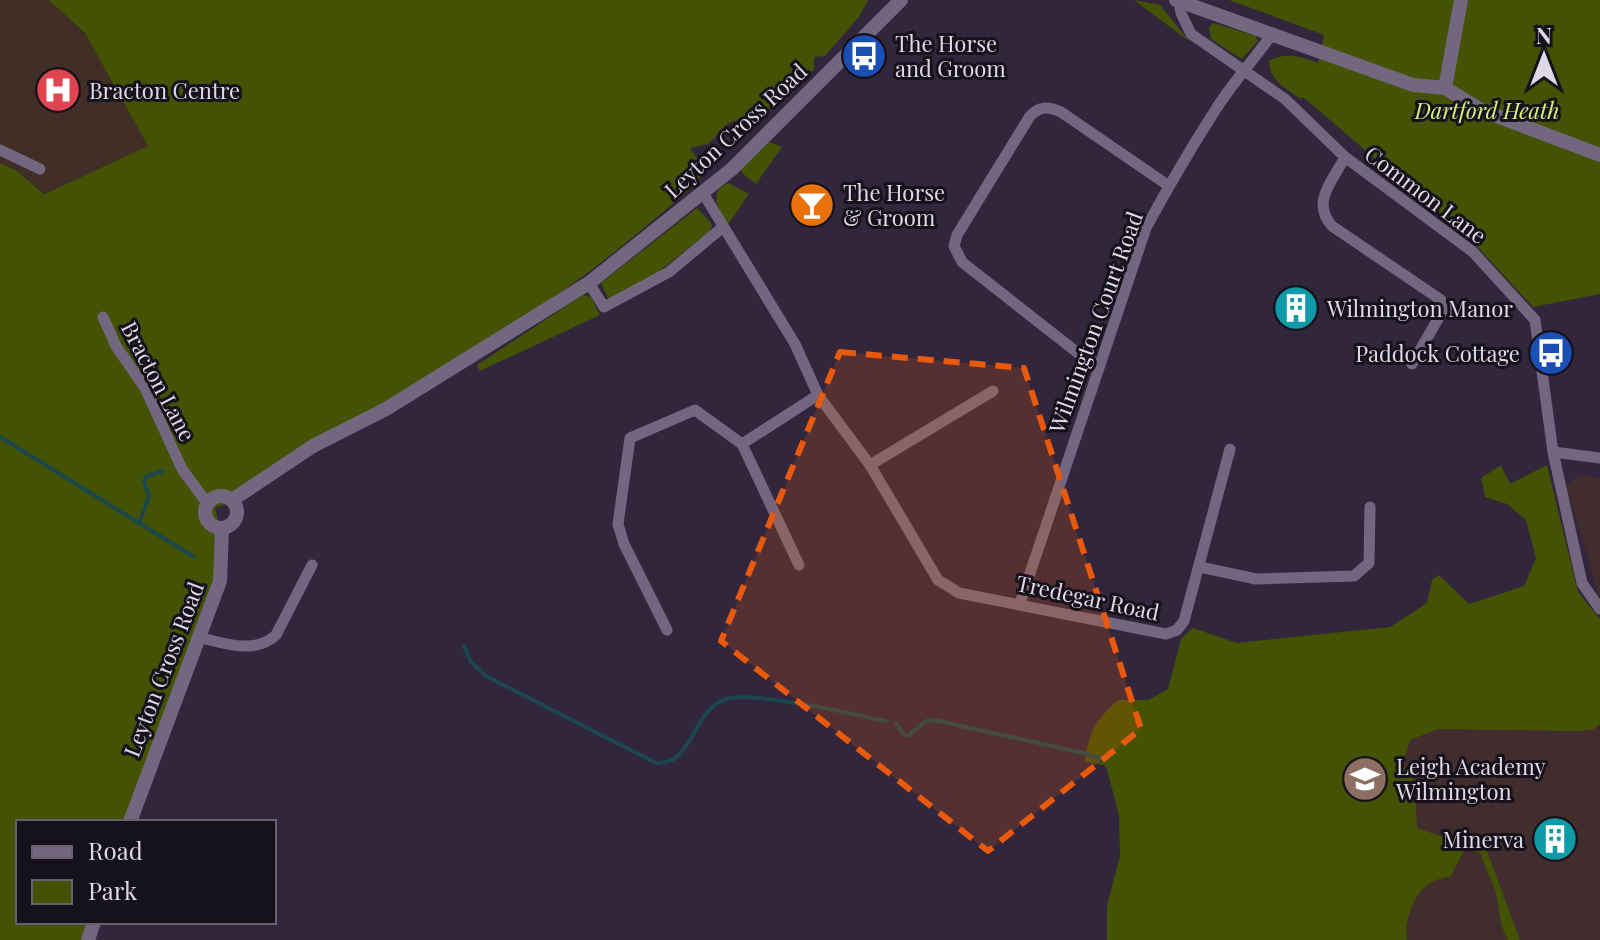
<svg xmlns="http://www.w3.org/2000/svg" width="1600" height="940" font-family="'Playfair Display',serif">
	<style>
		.education { fill: #412d2d }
		.medical { fill: #412e27 }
		.green { fill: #435203 }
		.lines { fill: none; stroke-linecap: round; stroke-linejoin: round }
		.stream { stroke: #1c484d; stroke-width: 4 }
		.minor { stroke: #736780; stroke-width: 11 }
		.tertiary { stroke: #736780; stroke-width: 14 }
		.marked { fill: #e8590c; fill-opacity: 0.2; stroke: #e8590c; stroke-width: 6; stroke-dasharray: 16 10; stroke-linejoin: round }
		.labels { text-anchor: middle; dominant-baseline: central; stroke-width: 6; stroke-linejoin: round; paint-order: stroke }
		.poi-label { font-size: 22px; fill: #dfd8e6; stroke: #16121b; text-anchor: start }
		.park-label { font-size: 22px; font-style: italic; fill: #d5f379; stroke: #16121b }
		.street-label { font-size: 22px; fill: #dfd8e6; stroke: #16121b }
	</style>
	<rect width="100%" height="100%" fill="#31263c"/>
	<g class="education">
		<polygon points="1580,474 1600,478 1600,599 1566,486"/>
		<polygon points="1600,623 1600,940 1131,940 1143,904"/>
	</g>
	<polygon class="medical" points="0,0 49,0 85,33 149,146 44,193 16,169 0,162"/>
	<g class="green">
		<path d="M49,0H868L859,17L825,56L814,57V70L773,107L729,123L708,144L690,148L705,171L694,186C660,214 626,244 590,271C501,338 401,391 307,450C287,463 235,506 215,507L223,544L221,568L129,822H18V922H93L87,940H0V163L16,170L44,194L148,146L85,33Z"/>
		<polygon points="1134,0 1160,5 1190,42"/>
		<path d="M1229,0H1600V294L1533,307L1473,242L1303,97L1301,99C1286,89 1269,80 1269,61C1286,52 1300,56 1318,63L1324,35Z"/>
		<polygon points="1213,23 1256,36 1258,41 1242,59 1211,39 1209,28"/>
		<polygon points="769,142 782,147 756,184 742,173 741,169"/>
		<path d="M729,183L749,194L727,226C719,209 707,191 729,183Z"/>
		<polygon points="697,208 712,224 710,231 653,276 608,299 601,283"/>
		<polygon points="583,295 591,297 600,315 480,371 477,365"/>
		<path d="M1501,465L1510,484L1547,465L1578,592L1600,619V724L1594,729L1578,731L1438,729L1410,740L1403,764L1415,783L1417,828L1458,842L1485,846L1520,940H1508L1502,927L1496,893L1480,853L1465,849L1451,876C1445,878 1437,879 1432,882C1415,890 1403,923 1407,940H1107V905L1120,856L1119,815L1106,766L1085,761C1090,730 1095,721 1118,700H1149L1168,689L1181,639L1193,628L1237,643L1390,627L1427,603L1432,580L1439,575L1469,604L1524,586L1536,558L1526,520L1507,504L1485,497L1481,478Z"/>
	</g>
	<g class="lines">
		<g class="stream">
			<polyline points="0,437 194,557"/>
			<polyline points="139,524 149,496 144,481 147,476 163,471"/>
			<path d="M464,646L471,662L486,676L656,763C694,765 693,708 726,699C755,691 853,714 886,721"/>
			<polyline points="896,723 904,735 908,736 926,721 934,720 1083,753 1103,760"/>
		</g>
		<g class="minor">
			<polyline points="1179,1 1181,13 1191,34 1285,99 1345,157 1473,252 1535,320 1553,452 1582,583 1600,609"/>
			<polyline points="0,150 40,169"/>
			<path d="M1345,157C1332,182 1311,202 1332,226L1441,300L1442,312L1412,364"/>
			<polyline points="703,193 795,344 818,395 870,465 938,580 959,593 1166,634 1177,630 1184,621 1230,449"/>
			<polyline points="589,283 604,307 669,272 723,227"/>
			<polyline points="103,317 116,346 145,388 182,469 207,503"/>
			<path d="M1099,365L1083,357L962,262L954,246L957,235L1030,116C1040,106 1049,106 1061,112L1169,186"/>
			<polyline points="742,444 818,395"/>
			<polyline points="1553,452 1600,458"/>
			<polyline points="870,465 993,391"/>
			<polyline points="1200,567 1256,579 1354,576 1369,563 1370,507"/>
			<path d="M1020,603L1146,228C1168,187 1191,148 1216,109C1233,82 1254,60 1272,34"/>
			<polyline points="667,630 624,544 618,524 630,438 695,410 742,444 799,565"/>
			<path d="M198,637C223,643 255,655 276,635L312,565"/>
		</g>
		<g class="tertiary">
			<polyline points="1176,0 1413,85 1445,88 1481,110 1600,155"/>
			<polyline points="1445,88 1461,0"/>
			<circle cx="221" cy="512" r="16"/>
			<polyline points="232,500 313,446 386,409 589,283 732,169 901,0"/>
			<polyline points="130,822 220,581 222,529"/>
			<polyline points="88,940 94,922"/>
		</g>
	</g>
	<path class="marked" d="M840,352L1024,368L1141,729L988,851L721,641Z"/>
	<defs>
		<g id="bus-disc" transform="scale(2.3)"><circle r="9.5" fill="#1a4fb4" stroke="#16121b"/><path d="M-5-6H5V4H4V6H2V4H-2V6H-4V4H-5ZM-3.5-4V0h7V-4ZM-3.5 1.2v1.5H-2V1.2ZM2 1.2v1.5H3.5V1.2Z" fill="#fff"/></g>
		<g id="hospital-disc" transform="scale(2.3)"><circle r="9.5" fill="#e0444e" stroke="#16121b"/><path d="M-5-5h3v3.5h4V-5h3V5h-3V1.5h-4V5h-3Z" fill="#fff"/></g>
		<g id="bar-disc" transform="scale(2.3)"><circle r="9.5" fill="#e8710a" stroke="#16121b"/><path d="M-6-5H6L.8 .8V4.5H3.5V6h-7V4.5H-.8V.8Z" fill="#fff"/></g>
		<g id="building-disc" transform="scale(2.3)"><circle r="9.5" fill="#0f9aa8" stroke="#16121b"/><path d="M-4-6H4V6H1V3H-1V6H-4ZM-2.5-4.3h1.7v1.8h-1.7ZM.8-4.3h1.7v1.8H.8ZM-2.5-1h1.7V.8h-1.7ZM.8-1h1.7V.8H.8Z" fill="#fff"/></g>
		<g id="school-disc" transform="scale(2.3)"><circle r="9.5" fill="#8d6e63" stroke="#16121b"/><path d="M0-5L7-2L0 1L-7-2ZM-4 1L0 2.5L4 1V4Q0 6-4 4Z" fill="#fff"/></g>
	</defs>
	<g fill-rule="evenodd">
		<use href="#bus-disc" x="864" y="56"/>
		<use href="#hospital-disc" x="58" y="90"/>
		<use href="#bar-disc" x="812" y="205"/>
		<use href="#building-disc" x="1296" y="308"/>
		<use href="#bus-disc" x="1551" y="353"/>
		<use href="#school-disc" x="1365" y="779"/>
		<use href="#building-disc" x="1555" y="839"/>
	</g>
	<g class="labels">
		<g class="poi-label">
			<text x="895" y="43">The Horse<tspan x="895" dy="25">and Groom</tspan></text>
			<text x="89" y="90">Bracton Centre</text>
			<text x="843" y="192">The Horse<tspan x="843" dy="25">&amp; Groom</tspan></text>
			<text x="1327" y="308">Wilmington Manor</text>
			<text x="1520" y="353" text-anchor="end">Paddock Cottage</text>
			<text x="1396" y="766">Leigh Academy<tspan x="1396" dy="25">Wilmington</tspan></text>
			<text x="1524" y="839" text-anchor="end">Minerva</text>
		</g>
		<g class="park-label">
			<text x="1487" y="110">Dartford Heath</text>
		</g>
		<g class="street-label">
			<text transform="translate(735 130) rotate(-43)">Leyton Cross Road</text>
			<text transform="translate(1426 194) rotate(37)">Common Lane</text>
			<text transform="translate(1095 322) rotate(-70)">Wilmington Court Road</text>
			<text transform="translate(159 381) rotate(62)">Bracton Lane</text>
			<text transform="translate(1088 597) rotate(12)">Tredegar Road</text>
			<text transform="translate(163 669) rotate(-69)">Leyton Cross Road</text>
		</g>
	</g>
	<rect x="16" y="820" width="260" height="104" fill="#16121b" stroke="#66616c" stroke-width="2"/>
	<rect x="32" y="846" width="40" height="12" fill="#736780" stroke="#66616c" stroke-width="2"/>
	<text x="88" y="860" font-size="24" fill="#dfd8e6">Road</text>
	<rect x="32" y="880" width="40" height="24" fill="#435203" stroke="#66616c" stroke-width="2"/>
	<text x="88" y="900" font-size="24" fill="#dfd8e6">Park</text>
	<g transform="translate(1544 56)" stroke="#16121b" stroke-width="6" paint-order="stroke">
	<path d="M0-6L14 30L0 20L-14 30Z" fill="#dfd8e6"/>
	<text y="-12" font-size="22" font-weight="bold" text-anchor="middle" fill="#dfd8e6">N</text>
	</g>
</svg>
